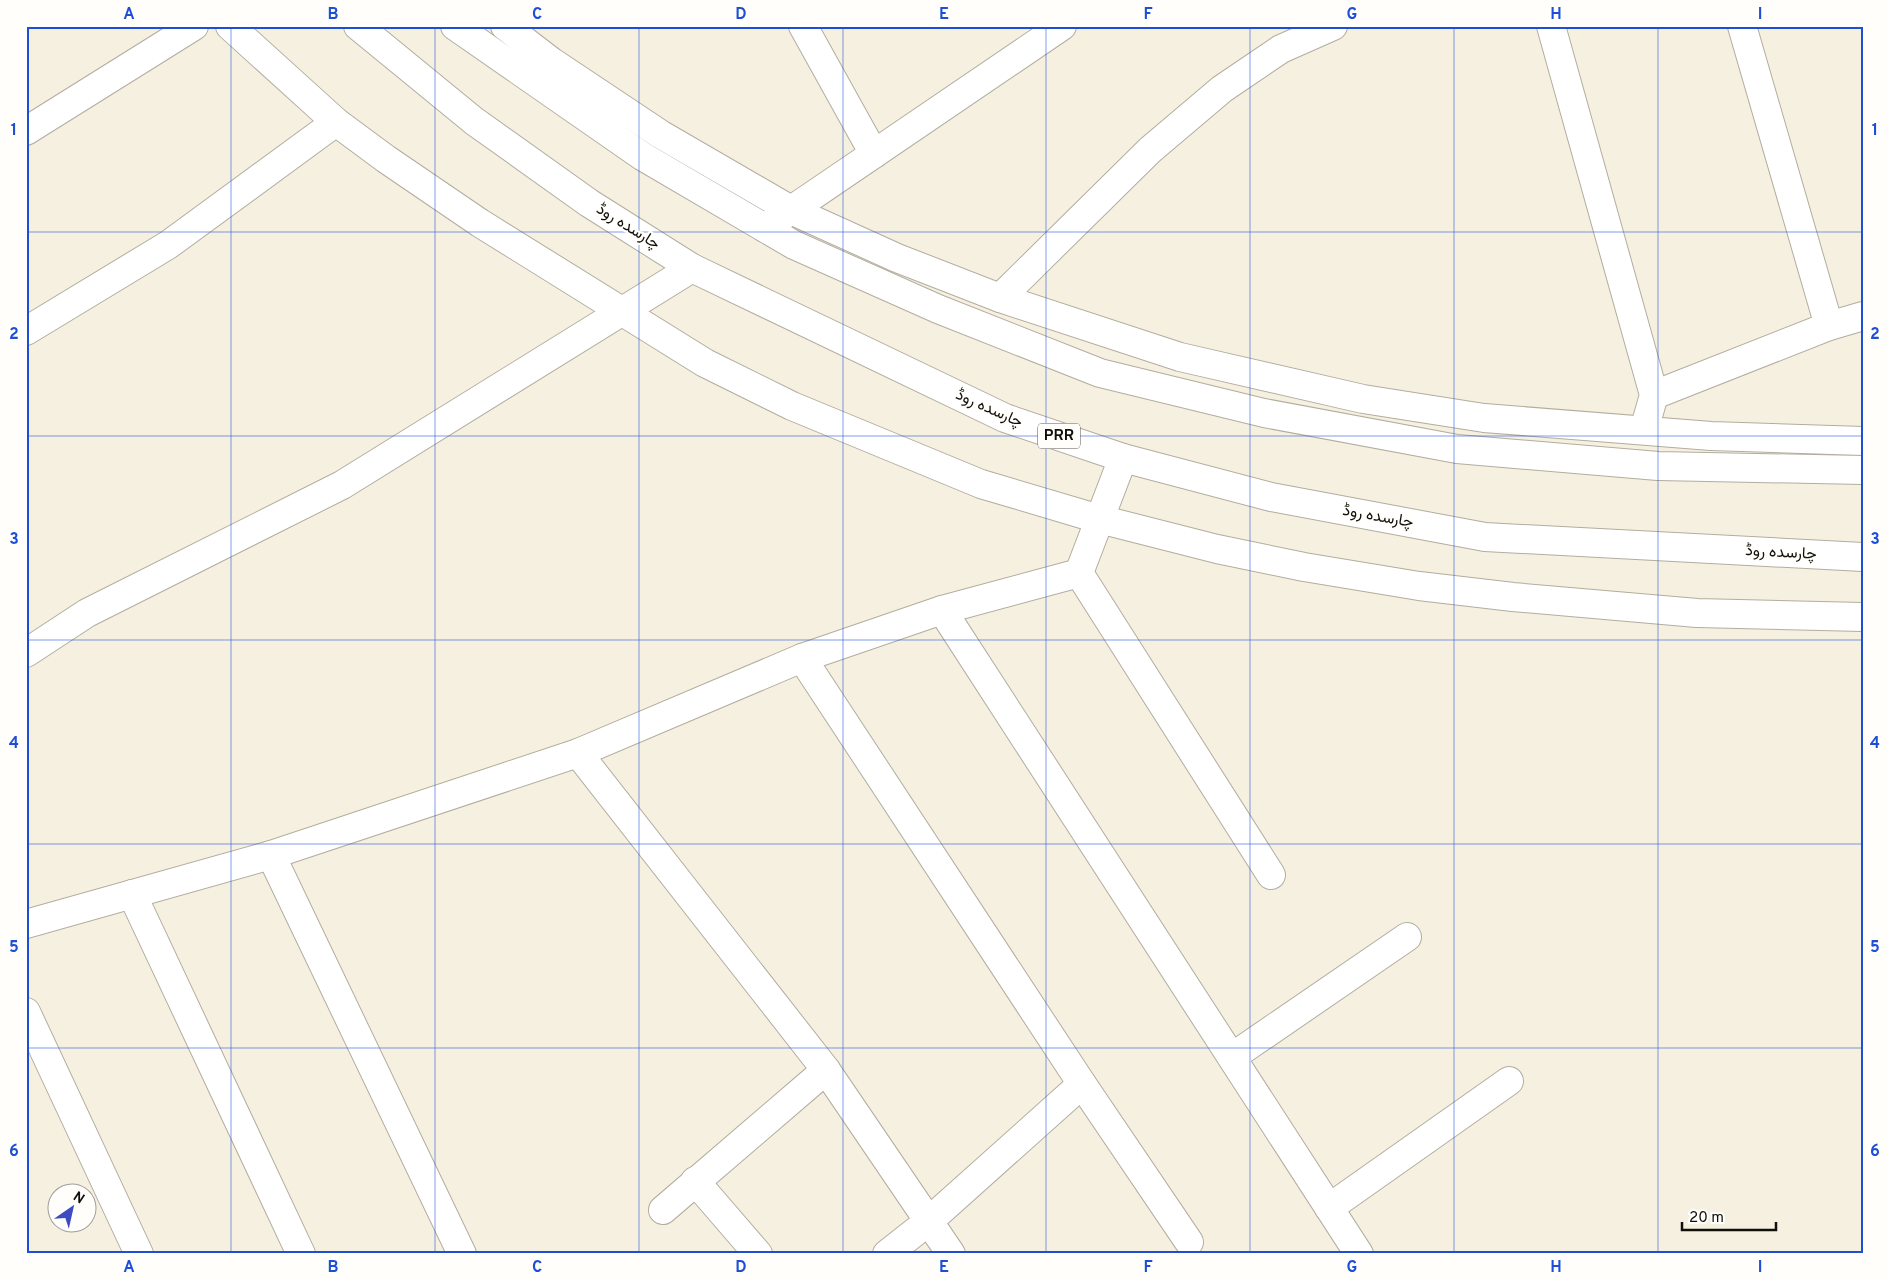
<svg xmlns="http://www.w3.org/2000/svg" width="1889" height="1280" font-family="Overpass,Vazirmatn,sans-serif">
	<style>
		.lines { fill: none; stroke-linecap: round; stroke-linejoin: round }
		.street-casing { stroke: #b3ad9f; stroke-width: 30 }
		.secondary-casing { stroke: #b3ad9f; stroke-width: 30 }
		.highway-casing { stroke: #b3ad9f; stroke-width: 30 }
		.street { stroke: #fff; stroke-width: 28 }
		.secondary { stroke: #fff; stroke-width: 28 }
		.highway { stroke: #fff; stroke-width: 28 }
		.grid { fill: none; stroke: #1d4ed8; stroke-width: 1; stroke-opacity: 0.55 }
		.labels { text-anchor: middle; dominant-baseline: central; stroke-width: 4.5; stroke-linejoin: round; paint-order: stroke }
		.shield { fill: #fffefb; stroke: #585752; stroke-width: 1 }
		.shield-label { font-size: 15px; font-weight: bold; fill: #110f0a }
		.street-label { font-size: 16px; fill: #110f0a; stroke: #fffefb }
		.neatline { fill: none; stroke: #1d4ed8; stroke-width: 2 }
		.grid-label { font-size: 16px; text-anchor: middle; font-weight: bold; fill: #1d4ed8 }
	</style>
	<rect width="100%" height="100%" fill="#f6f0e1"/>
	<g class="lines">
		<g class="street-casing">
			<g id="street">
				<polyline points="230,26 336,122 386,159 480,223 705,363 792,406 981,484 1099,519 1217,549 1304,567 1419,586 1513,597 1697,613 1863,617"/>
				<polyline points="505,26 552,62 660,134 791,210 897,258 1000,298 1180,357 1363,399 1484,418 1711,436 1863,441"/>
				<polyline points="803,26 874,154"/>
				<polyline points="1551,26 1654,395 1644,430"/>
				<polyline points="1742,26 1829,326"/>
				<polyline points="26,131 194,26"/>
				<polyline points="1000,298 1150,150 1222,89 1281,49 1333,26"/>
				<polyline points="26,331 168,245 336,122"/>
				<polyline points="1654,395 1829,326 1863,316"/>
				<polyline points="1079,573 1271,875"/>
				<polyline points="942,610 1359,1254"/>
				<polyline points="802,658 1082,1084 1189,1242"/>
				<polyline points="578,753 826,1070 951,1254"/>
				<polyline points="271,855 462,1254"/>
				<polyline points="132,894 301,1254"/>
				<polyline points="26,924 271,855 578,753 802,658 942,610 1079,573 1123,458"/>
				<polyline points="26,1012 139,1254"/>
				<polyline points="1232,1057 1407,937"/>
				<polyline points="695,1181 758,1254"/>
				<polyline points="1329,1208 1509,1081"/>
				<polyline points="663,1210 826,1070"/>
				<polyline points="887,1254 929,1221 1082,1084"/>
			</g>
		</g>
		<g class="secondary-casing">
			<g id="secondary">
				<polyline points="765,228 1062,26"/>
				<polyline points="26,653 87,613 342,485 692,268"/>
			</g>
		</g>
		<g class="highway-casing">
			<g id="highway">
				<polyline points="358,26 474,121 589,203 692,268 1005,418 1123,458 1271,497 1485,537 1863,557"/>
				<polyline points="455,26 642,156 794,245 938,309 1100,373 1264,413 1457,449 1658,466 1863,470"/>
			</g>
		</g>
		<use href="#street" class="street"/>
		<use href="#secondary" class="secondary"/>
		<use href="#highway" class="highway"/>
	</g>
	<path class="grid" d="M231,26V1254M435,26V1254M639,26V1254M843,26V1254M1046,26V1254M1250,26V1254M1454,26V1254M1658,26V1254M26,232H1863M26,436H1863M26,640H1863M26,844H1863M26,1048H1863"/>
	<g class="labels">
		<rect class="shield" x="1038" y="423.5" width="42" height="25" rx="4"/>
		<g class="shield-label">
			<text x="1059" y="436">PRR</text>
		</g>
		<g class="street-label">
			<text transform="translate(628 227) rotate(32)">چارسدہ روڈ</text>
			<text transform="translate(989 409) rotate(24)">چارسدہ روڈ</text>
			<text transform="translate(1378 517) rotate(10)">چارسدہ روڈ</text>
			<text transform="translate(1781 553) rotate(3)">چارسدہ روڈ</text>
		</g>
	</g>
	<rect width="1889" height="1280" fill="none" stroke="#fffefb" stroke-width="55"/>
	<g transform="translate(72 1208) rotate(34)"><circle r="24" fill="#fffefb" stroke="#a09e9b"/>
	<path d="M0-4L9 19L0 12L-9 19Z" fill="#3d4cc0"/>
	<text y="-8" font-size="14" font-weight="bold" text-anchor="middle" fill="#110f0a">N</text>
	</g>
	<path d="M1682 1222v8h94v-8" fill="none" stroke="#110f0a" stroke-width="2.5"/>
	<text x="1689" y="1222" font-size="15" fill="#110f0a" stroke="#fffefb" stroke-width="4" paint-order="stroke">20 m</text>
	<rect x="28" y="28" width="1834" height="1224" class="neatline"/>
	<g class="grid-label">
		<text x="129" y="19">A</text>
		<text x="333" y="19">B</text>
		<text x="537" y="19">C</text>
		<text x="741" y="19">D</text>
		<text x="944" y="19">E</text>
		<text x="1148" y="19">F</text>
		<text x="1352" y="19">G</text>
		<text x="1556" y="19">H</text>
		<text x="1760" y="19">I</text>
		<text x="14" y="135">1</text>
		<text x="1875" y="135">1</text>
		<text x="14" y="339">2</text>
		<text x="1875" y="339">2</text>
		<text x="14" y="544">3</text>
		<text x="1875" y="544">3</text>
		<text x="14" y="748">4</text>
		<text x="1875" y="748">4</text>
		<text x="14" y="952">5</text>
		<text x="1875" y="952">5</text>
		<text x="14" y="1156">6</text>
		<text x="1875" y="1156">6</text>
		<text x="129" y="1272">A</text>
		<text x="333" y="1272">B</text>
		<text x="537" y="1272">C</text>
		<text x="741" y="1272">D</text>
		<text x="944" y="1272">E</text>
		<text x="1148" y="1272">F</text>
		<text x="1352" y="1272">G</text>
		<text x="1556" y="1272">H</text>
		<text x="1760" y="1272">I</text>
	</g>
</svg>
